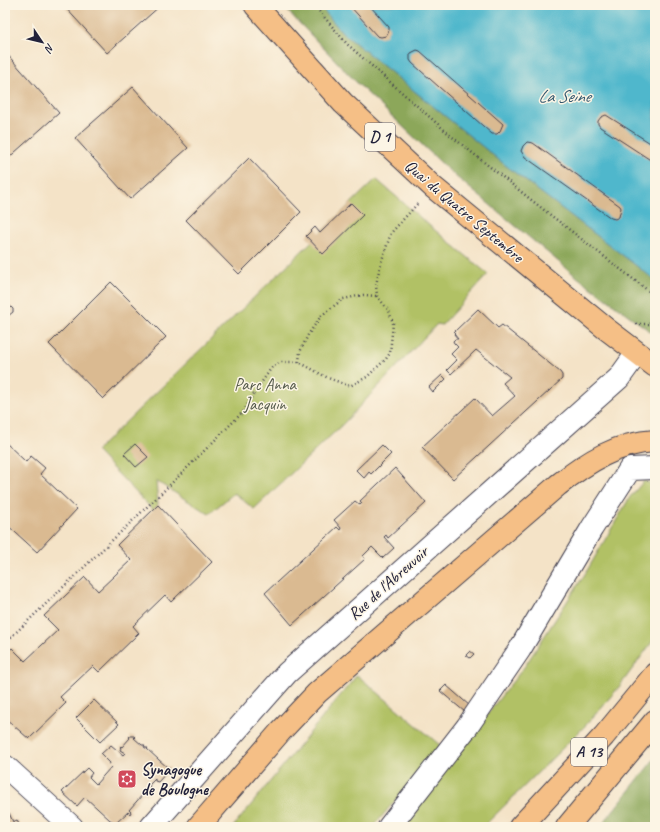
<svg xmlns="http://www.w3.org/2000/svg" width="660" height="832" font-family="Caveat,sans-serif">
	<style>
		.green { fill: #b1c165; stroke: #6a7250 }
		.forest { fill: #8ca75a; stroke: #57644a }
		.water { fill: #4fb7cc; stroke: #386c84 }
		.building { fill: #daba91 }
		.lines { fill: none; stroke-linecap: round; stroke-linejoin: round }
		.minor-casing { stroke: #423f50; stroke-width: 24 }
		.major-casing { stroke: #423f50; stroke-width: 24 }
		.highway-casing { stroke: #423f50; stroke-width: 24 }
		.path { stroke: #423f50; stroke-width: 2.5; stroke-dasharray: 1 3; stroke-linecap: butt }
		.minor { stroke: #fff; stroke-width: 22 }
		.major { stroke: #f5bf86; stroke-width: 22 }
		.highway { stroke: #f5bf86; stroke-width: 22 }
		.labels { text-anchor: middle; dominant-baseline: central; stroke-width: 3; stroke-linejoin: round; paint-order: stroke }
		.shield { fill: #fcf5e5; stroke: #63616e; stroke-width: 1 }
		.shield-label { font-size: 16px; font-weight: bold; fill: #22223b }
		.street-label { font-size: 17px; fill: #22223b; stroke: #fcf5e5 }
		.park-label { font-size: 17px; fill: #545a4a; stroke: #fcf5e5 }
		.poi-label { font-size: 17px; font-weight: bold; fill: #22223b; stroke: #fcf5e5; text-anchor: start }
		.water-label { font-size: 18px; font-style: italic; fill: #32566e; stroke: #fcf5e5 }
	</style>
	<rect width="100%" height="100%" fill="#fcf5e5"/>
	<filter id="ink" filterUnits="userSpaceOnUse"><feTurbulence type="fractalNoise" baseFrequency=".025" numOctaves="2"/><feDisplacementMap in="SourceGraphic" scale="8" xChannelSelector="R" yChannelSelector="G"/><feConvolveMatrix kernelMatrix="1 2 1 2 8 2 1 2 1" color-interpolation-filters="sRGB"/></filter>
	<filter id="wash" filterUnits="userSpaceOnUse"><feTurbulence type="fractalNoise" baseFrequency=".012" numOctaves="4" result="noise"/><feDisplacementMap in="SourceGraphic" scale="16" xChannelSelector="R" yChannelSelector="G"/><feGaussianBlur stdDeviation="0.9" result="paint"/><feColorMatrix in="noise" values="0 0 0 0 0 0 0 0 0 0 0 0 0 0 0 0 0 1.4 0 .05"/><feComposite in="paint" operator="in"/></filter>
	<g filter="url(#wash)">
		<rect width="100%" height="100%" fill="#f4e3c7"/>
		<g class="green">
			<polygon points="376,179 430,226 488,274 442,325 437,324 343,424 254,509 234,493 209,514 156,481 158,505 153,510 96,451"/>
			<polygon points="644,481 655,484 655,638 619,687 586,725 483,827 398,827 525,666 585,574 630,497"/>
			<polygon points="357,675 441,746 373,827 233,827"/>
		</g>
		<g class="forest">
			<polygon points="282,5 319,5 343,33 509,168 655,280 655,335 577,277 454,175 361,87"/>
			<polygon points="655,758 655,827 600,827"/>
		</g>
		<polygon class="water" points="319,5 655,5 655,280 509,168 343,33"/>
		<g id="blocks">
			<g class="building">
				<polygon points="63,5 161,5 107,53"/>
				<polygon points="349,5 369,5 389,27 389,30 386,36 381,37 377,36"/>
				<polygon points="417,50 420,51 503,124 500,131 497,134 492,134 412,63 410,60 410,55 411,53"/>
				<polygon points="5,52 59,113 5,161"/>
				<polygon points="133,87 188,148 130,199 75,138"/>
				<polygon points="606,115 655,146 655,163 600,127 598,124 598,121 601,117"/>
				<polygon points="527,142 533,143 620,206 621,208 619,217 615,219 611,218 525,157 521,151 523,146"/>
				<polygon points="249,158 301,212 239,274 186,220"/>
				<polygon points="351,203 363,215 323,254 306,236 315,227 320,233"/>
				<polygon points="111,282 166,337 103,399 49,344"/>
				<polygon points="5,301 13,309 13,312 8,316 6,315 5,316"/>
				<polygon points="478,309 498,328 502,325 560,372 562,375 562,379 453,479 422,447 475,398 492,416 515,396 503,383 510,377 476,350 451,374 447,370 457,360 451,354 458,347 454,343 453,341 455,339 458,339 454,334 455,333 454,332"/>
				<polygon points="442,375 446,379 433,392 429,387"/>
				<polygon points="5,442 26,462 31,456 45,468 40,474 77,509 37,552 5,523"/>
				<polygon points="135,444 148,457 136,467 124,454"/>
				<polygon points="382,445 391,454 371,474 369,472 364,478 356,470"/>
				<polygon points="395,468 426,503 388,538 386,535 384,537 394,548 383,558 372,547 363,556 365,559 292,625 265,593 337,527 340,530 341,528 334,520 355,501 360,505 362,503 360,501"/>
				<polygon points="158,505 212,562 171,602 165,595 133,626 139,633 99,672 93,666 60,697 66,703 29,739 5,718 5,654 12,648 25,661 58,630 44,616 85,577 98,591 131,560 117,545"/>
				<polygon points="470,651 474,654 470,658 466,655"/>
				<polygon points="446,685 470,706 465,712 440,691"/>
				<polygon points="94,700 119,724 100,742 76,718"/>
				<polygon points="130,736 134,736 135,737 134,738 142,745 145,745 144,746 145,748 148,748 147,749 159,760 167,767 169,767 170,771 168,771 158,782 155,781 155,779 149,785 150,786 146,791 148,793 146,795 144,793 129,810 131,812 130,814 128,812 116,823 110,820 85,797 77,806 62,792 87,768 92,773 89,777 96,784 111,767 109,765 110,763 101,754 111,745 123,755 125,753 120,750 121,748 120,747 121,746 122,747 130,738 129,737"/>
				<polygon points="9,813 13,822 17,820 20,827 5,827 5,814"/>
			</g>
		</g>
	</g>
	<g filter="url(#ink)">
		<use href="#blocks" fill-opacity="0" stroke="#423f50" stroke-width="1"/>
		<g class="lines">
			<g class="minor-casing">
				<g id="minor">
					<polyline points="5,766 72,827"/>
					<polyline points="151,827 287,673 619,378 637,353"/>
					<polyline points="389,827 467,727 520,649 592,528 630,469 655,468"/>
				</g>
			</g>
			<g class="major-casing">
				<polyline id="major" points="255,5 343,103 433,187 605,328 655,366"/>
			</g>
			<g class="highway-casing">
				<g id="highway">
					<path d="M198,827L280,732L317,693L558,485C587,462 617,443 655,441"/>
					<polyline points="520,827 604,736 655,674"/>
					<polyline points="567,827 655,721"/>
				</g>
			</g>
			<g class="path">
				<polyline points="314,5 347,44 450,135 544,210 655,296"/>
				<polyline points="636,324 655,324"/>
				<polyline points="299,362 300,352 308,335 321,316 343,299 363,295 377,296"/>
				<polyline points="5,643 175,480 244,411 251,398 272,367 281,362 299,362 328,378 350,386 367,377 386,359 390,353 393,323 389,311 377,296 376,285 380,266 391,233 419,202"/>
			</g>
			<use href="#minor" class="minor"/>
			<use href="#major" class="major"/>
			<use href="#highway" class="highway"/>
		</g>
	</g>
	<defs>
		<g id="synagogue-square" transform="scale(1)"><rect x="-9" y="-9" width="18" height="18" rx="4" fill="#d1495b" stroke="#fcf5e5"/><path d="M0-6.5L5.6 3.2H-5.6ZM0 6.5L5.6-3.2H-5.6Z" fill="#fff"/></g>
	</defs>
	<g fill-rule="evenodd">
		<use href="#synagogue-square" x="127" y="779"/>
	</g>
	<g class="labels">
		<g class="shield">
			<rect x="365" y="123" width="30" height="28" rx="3"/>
			<rect x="571" y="738" width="36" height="28" rx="3"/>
		</g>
		<g class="shield-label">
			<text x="380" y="137">D 1</text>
			<text x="589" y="752">A 13</text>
		</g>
		<g class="street-label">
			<text transform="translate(464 211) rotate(40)">Quai du Quatre Septembre</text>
			<text transform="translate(388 583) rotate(-42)">Rue de l'Abreuvoir</text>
		</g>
		<g class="park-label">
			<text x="265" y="384">Parc Anna<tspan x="265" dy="20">Jacquin</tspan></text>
		</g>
		<g class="poi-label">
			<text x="141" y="769">Synagogue<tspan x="141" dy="20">de Boulogne</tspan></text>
		</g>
		<g class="water-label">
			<text x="564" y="96">La Seine</text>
		</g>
	</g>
	<rect width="660" height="832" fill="none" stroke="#fcf5e5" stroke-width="20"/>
	<g transform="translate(42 42) rotate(125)" stroke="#fcf5e5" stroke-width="3" paint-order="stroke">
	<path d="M0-3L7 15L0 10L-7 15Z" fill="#22223b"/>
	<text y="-6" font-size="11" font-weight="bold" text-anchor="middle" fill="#22223b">N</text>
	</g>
</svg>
